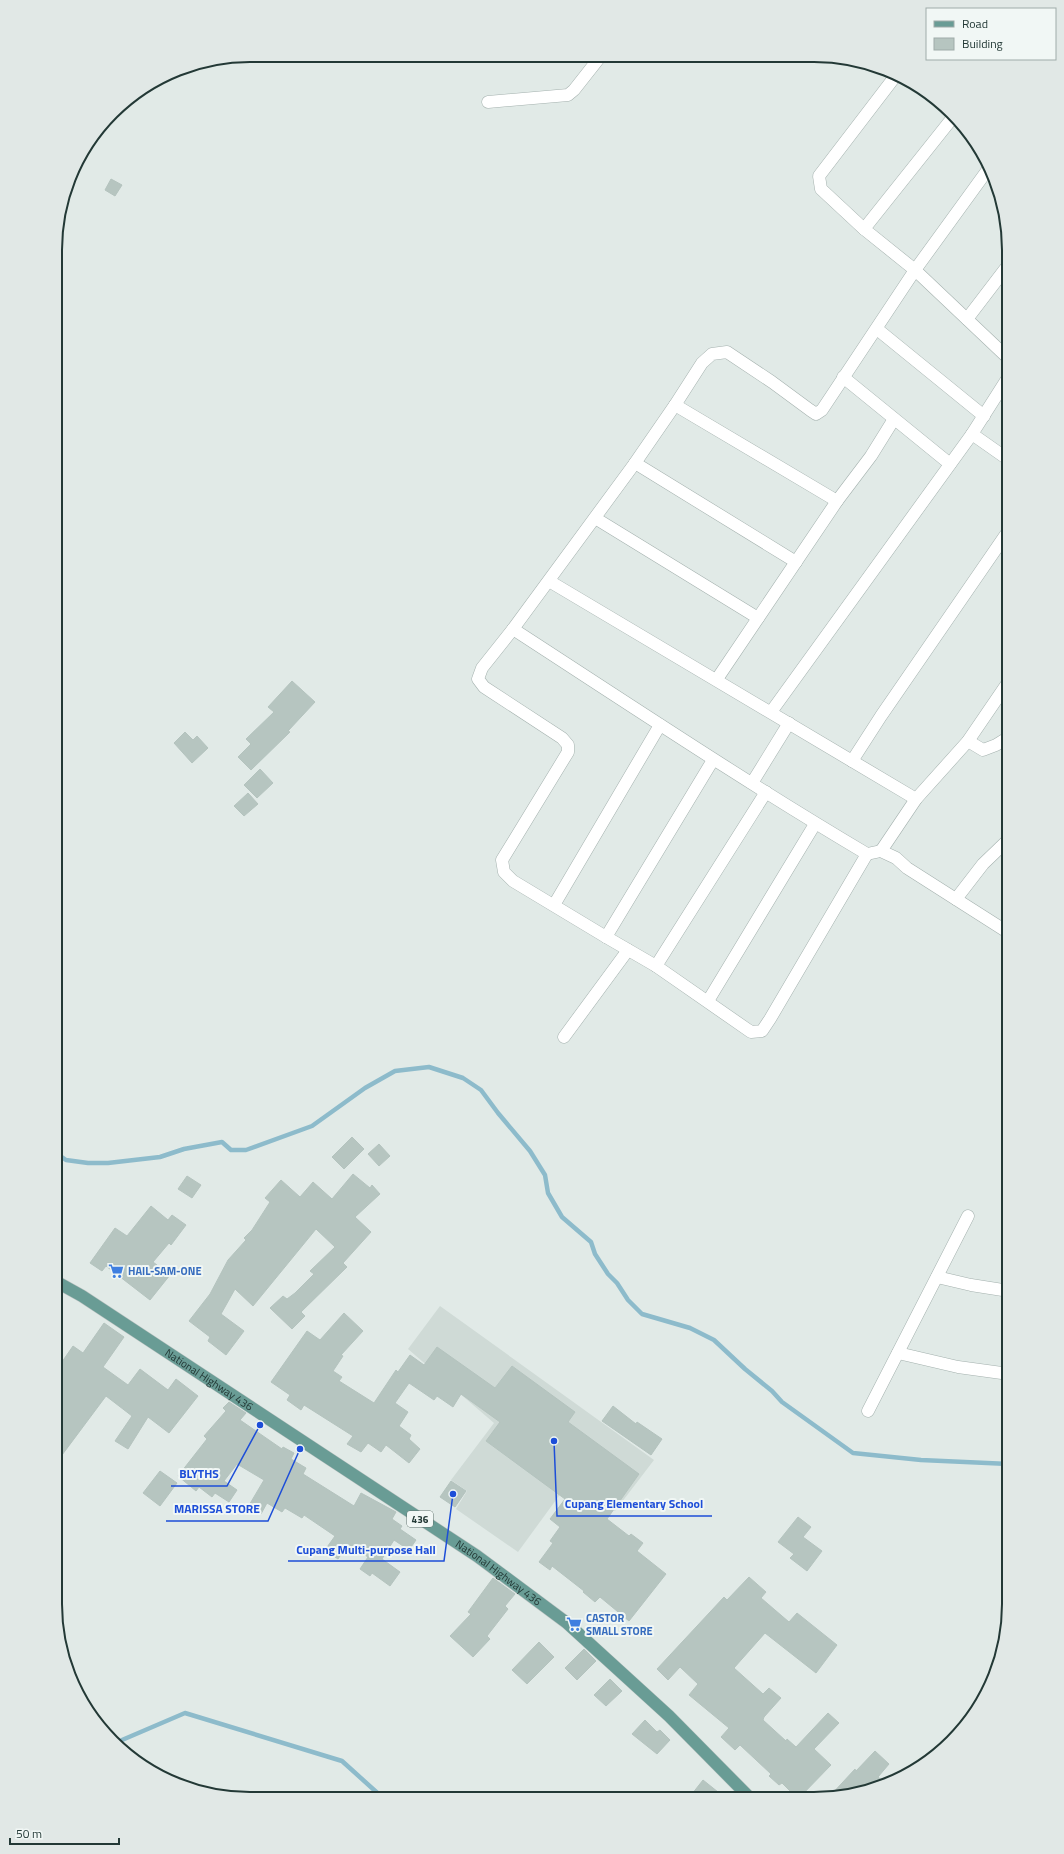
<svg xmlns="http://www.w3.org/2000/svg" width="1064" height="1854" font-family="'Titillium Web',sans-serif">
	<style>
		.built { fill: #cfdad6 }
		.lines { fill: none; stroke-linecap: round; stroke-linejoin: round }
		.stream { stroke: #8dbbcb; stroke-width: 4.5 }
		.building { fill: #b6c5c0; stroke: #b4c3be }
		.minor-casing { stroke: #a4b1ae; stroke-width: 13 }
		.primary-casing { stroke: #bdc4c3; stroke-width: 13 }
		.minor { stroke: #fff; stroke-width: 12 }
		.primary { stroke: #699c95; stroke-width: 12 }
		.labels { text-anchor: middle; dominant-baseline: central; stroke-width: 4; stroke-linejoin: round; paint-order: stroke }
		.shield { fill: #f1f7f5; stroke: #61726f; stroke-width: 1 }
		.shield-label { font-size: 10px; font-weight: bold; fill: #233936 }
		.shop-label { font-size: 11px; font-weight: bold; fill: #366cbe; stroke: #f1f7f5; text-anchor: start }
		.street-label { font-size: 11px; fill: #233936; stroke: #f1f7f5 }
		.rim { fill: none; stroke: #233936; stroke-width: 2 }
		.leader { fill: none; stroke: #1d4ed8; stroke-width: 1.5 }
		.callout-dot { fill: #1d4ed8; stroke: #f1f7f5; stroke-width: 1.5 }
		.callout-label { font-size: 12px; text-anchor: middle; font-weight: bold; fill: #1d4ed8; stroke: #f1f7f5; stroke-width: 4; stroke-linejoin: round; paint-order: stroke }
	</style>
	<rect width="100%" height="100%" fill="#e1eae7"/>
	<polygon class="built" points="440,1306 654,1460 615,1511 572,1478 518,1552 456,1509 467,1491 451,1480 494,1423 408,1349"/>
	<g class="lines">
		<g class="stream">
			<polyline points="56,1153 66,1160 88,1163 108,1163 160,1157 184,1149 222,1142 231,1150 246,1150 312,1126 365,1088 395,1071 429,1067 463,1078 481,1090 498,1113 530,1151 545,1175 548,1193 562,1217 591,1242 595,1254 608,1274 617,1283 628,1300 642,1314 690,1328 714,1340 745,1369 772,1391 782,1402 853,1453 921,1460 1009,1464"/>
			<polyline points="117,1745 122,1740 185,1713 342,1761 383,1798"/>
		</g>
	</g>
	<g class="building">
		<polygon points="111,179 122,185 115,196 105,190"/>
		<polygon points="292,681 315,702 288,731 290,732 251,770 238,757 251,744 246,739 274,712 268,707"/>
		<polygon points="185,732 193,740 197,736 208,748 192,763 174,743"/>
		<polygon points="260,769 273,783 257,798 244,785"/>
		<polygon points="248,793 258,804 244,816 234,806"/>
		<polygon points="352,1137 364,1149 344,1169 332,1157"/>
		<polygon points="379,1144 390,1156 379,1166 368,1154"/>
		<polygon points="353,1174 370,1188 372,1185 380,1194 355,1217 371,1232 343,1263 347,1267 301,1312 305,1316 292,1329 270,1308 283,1296 287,1299 295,1293 314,1274 310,1271 335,1247 316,1229 253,1306 235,1289 221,1314 244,1331 226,1355 208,1341 210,1337 189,1321 210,1294 228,1260 246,1240 244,1238 252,1230 270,1202 265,1198 281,1180 300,1197 313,1182 332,1199"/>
		<polygon points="187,1176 201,1185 192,1198 178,1189"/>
		<polygon points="151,1206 168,1220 172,1215 186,1225 171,1245 169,1243 153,1262 170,1275 150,1300 106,1266 102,1271 90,1263 115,1228 127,1236"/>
		<polygon points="344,1313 363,1331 341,1355 343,1356 333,1371 342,1377 339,1381 374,1403 396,1370 398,1372 410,1355 424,1365 437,1347 495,1388 512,1366 575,1412 568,1422 639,1474 607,1519 629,1536 631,1534 643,1543 637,1551 666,1574 629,1621 600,1597 595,1602 583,1592 584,1591 552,1566 550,1570 539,1562 553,1543 550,1541 560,1527 550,1519 565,1499 486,1441 500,1422 461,1394 453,1407 437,1396 434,1400 409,1383 395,1403 408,1412 399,1426 411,1435 409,1439 420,1449 409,1463 386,1445 381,1452 368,1443 361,1452 347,1444 353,1436 304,1405 301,1410 287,1400 290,1395 271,1382 307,1331 320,1340"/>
		<polygon points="104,1323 124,1337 103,1367 128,1385 140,1369 168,1390 176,1379 198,1396 169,1433 148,1417 128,1449 115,1441 132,1416 106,1396 62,1455 55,1450 55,1372 73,1346 83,1353"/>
		<polygon points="229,1402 246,1413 240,1420 282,1449 283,1447 294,1453 291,1459 306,1468 303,1474 354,1506 361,1493 396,1512 392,1519 402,1526 400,1529 416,1540 409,1550 394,1540 382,1559 400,1572 390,1586 372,1573 370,1576 360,1569 368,1557 348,1544 338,1559 325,1550 335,1536 304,1515 302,1518 285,1508 282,1512 267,1503 261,1514 248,1507 264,1480 237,1464 224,1481 237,1490 229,1502 215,1493 212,1497 199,1487 196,1491 178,1476 207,1439 204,1436 226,1411 223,1408"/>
		<polygon points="613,1406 636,1424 637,1422 662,1439 651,1455 602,1421"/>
		<polygon points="160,1471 177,1483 160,1506 143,1493"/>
		<polygon points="451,1481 466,1491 455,1507 440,1497"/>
		<polygon points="798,1517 811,1527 803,1537 822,1551 807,1571 790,1558 794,1554 778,1542"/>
		<polygon points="749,1577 766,1592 761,1598 789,1622 797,1613 837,1645 816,1673 765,1633 734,1668 763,1694 769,1688 781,1698 764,1717 763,1720 786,1741 787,1739 796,1747 828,1713 839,1723 814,1749 831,1765 798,1799 782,1783 779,1785 769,1776 771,1774 740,1745 735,1750 721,1737 729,1728 689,1695 698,1684 680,1667 668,1680 657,1669 724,1597 727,1600"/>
		<polygon points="493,1578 515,1594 505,1606 508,1609 487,1636 490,1639 473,1657 450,1636 471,1614 468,1612"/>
		<polygon points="539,1642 554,1657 527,1684 512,1670"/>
		<polygon points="584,1649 596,1661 577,1680 565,1668"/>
		<polygon points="610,1679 622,1691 606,1706 594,1695"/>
		<polygon points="645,1720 657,1732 660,1730 670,1740 657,1754 632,1734"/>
		<polygon points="875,1751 889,1764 878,1777 886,1784 877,1789 830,1796 855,1769 856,1771"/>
		<polygon points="703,1780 718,1792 713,1799 688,1799"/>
	</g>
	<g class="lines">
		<g class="minor-casing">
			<g id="minor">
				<polyline points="488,102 568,95 574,90 600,57"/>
				<polyline points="954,116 864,229 915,270 1009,359"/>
				<polyline points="864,229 821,189 819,176 897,74"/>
				<polyline points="967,319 1009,264"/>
				<polyline points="877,329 984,416"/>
				<polyline points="843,377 950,464"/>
				<polyline points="675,405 837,501"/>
				<polyline points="972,434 1009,460"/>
				<polyline points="635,463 796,562"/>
				<polyline points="595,518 758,618"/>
				<polyline points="549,581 916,799"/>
				<path d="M513,629C630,705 747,783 867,854L881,851L896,858L907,868L1009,933"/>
				<polyline points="717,679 837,501 871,456 894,419"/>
				<polyline points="771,712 972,434 1009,376"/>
				<polyline points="968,741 983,750 996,745 1009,737"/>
				<polyline points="852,761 881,716 1009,530"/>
				<polyline points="752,783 789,723"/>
				<polyline points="881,851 916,799 968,741 1009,681"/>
				<polyline points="867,854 770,1019 762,1031 751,1032 656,966 606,937 513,881 504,872 502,860 568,752 568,745 562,738 484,687 478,679 482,668 513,629 635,463 675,405 702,363 712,354 727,352 772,382 810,410 816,414 822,410 915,270 989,168"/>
				<polyline points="956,899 983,864 1009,839"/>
				<polyline points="554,905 660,725"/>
				<polyline points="606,937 713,760"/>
				<polyline points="656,966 766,792"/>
				<polyline points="708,1001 815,824"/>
				<polyline points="564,1037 628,950"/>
				<polyline points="937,1277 971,1285 1009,1291"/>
				<polyline points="898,1353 958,1367 1009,1374"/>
				<polyline points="868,1411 968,1216"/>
			</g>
		</g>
		<g class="primary-casing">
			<g id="primary">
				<path id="s1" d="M55,1281L82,1296L477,1556L567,1623L669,1716L751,1799"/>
			</g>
		</g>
		<use href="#minor" class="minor"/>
		<use href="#primary" class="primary"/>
	</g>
	<defs>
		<g id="supermarket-bare" transform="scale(1.2)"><path d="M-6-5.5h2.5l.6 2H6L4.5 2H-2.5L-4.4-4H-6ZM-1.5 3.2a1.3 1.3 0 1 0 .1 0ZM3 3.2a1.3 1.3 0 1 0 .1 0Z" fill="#3f7fe0" stroke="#f1f7f5" stroke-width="2.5" paint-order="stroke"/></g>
	</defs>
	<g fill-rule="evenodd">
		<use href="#supermarket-bare" x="116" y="1271"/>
		<use href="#supermarket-bare" x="574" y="1624"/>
	</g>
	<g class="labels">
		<rect class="shield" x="407" y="1511" width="26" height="16" rx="3"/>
		<g class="shield-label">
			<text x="420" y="1519">436</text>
		</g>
		<g class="shop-label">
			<text x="128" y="1271">HAIL-SAM-ONE</text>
			<text x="586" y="1618">CASTOR<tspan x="586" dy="13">SMALL STORE</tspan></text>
		</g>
		<g class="street-label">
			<text stroke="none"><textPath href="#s1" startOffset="183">National Highway 436</textPath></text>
			<text stroke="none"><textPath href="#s1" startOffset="531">National Highway 436</textPath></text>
		</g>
	</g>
	<path d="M0 0H1064V1854H0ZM250 62H814A188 188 0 0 1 1002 250V1604A188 188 0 0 1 814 1792H250A188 188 0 0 1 62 1604V250A188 188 0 0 1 250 62Z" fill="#e1e8e6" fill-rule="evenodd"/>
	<path class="rim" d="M250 62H814A188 188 0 0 1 1002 250V1604A188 188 0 0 1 814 1792H250A188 188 0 0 1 62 1604V250A188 188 0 0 1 250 62Z"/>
	<path class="leader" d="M260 1425L227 1486H171M554 1441L557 1516H712M300 1449L268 1521H166M453 1494L444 1561H288"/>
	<g class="callout-dot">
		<circle cx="260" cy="1425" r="4"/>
		<circle cx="554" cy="1441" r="4"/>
		<circle cx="300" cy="1449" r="4"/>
		<circle cx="453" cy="1494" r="4"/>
	</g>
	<g class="callout-label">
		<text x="199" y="1478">BLYTHS</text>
		<text x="634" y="1508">Cupang Elementary School</text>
		<text x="217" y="1513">MARISSA STORE</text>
		<text x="366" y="1554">Cupang Multi-purpose Hall</text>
	</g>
	<rect x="926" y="8" width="130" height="52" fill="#f1f7f5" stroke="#9faba9"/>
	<rect x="934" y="21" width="20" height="6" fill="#699c95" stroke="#9faba9"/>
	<text x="962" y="28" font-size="12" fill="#233936">Road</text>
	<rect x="934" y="38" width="20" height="12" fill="#b6c5c0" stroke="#9faba9"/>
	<text x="962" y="48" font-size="12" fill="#233936">Building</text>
	<path d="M10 1838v6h109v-6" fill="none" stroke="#233936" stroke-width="2"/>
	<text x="16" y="1838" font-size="12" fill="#233936" stroke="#f1f7f5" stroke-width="3" paint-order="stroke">50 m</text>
</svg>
